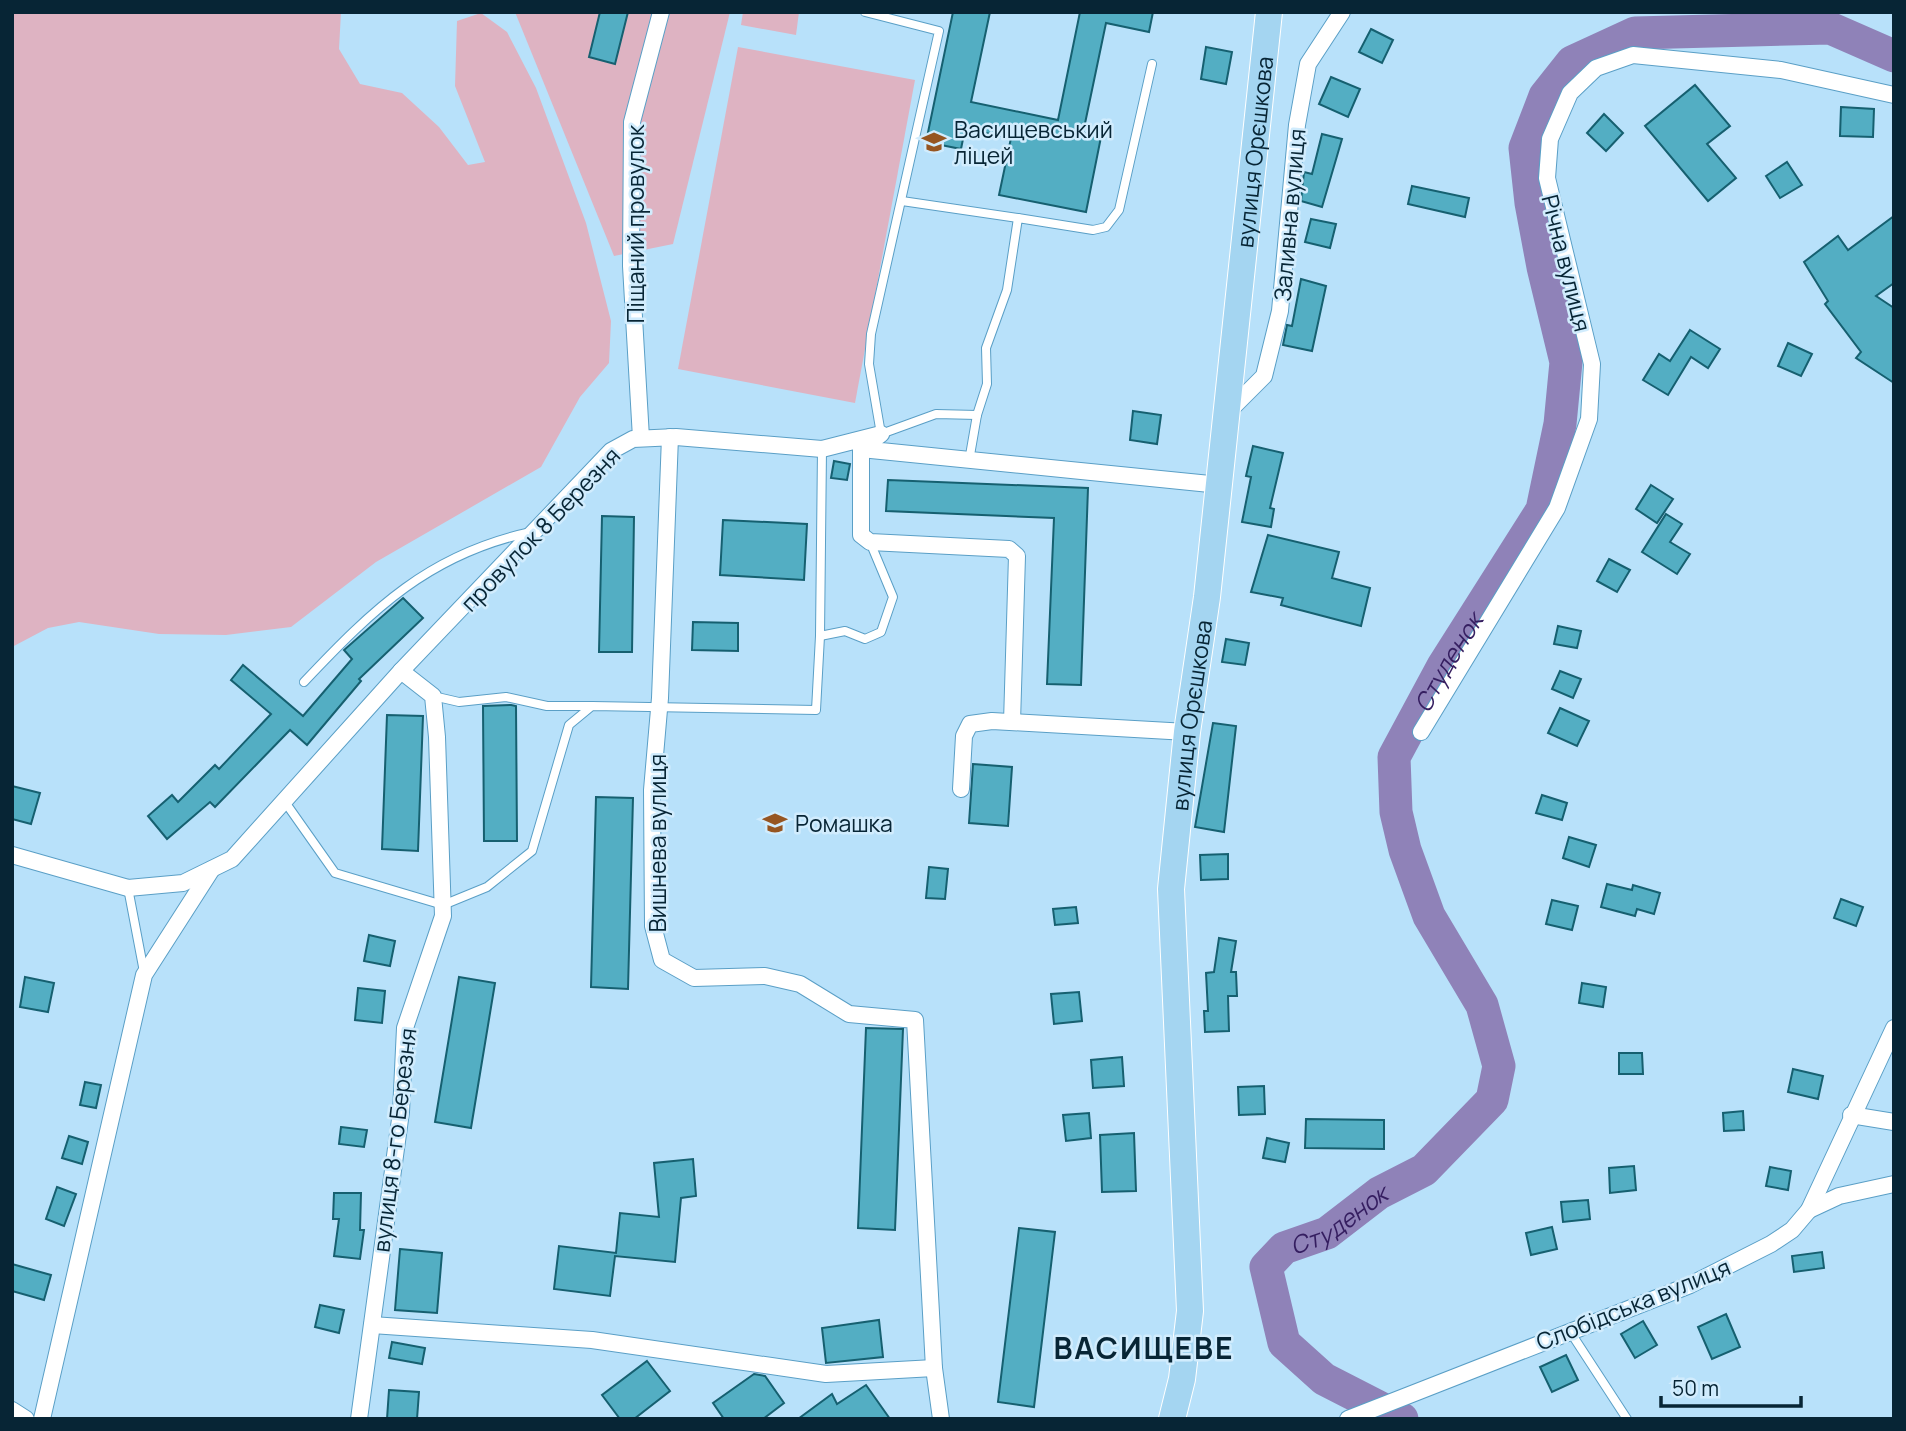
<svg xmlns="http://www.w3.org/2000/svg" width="1906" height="1431" font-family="Manrope,sans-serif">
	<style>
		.green { fill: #deb3c2 }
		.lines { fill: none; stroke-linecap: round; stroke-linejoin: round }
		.river { stroke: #8f82b8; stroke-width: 33 }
		.building { fill: #53aec3; stroke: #166070; stroke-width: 2 }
		.service-casing { stroke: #5a9fc6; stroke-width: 10 }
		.minor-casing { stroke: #5a9fc6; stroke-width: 18 }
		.primary-casing { stroke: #fff; stroke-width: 28 }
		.service { stroke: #fff; stroke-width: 8 }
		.minor { stroke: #fff; stroke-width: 16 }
		.primary { stroke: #a4d5f1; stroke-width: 26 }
		.labels { text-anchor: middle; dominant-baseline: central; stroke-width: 5; stroke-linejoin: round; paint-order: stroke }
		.poi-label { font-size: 23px; fill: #072535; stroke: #d1ecfd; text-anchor: start }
		.street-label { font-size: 23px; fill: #072535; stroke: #d1ecfd }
		.water-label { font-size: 24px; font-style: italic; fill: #351e60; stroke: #d1ecfd }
		.district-label { font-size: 30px; font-weight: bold; letter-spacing: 2px; fill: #072535; stroke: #d1ecfd }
	</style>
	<rect width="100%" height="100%" fill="#b8e1fa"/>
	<g class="green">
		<polygon points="12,12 341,12 339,49 360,84 402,93 439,127 468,165 485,162 455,86 457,21 481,13 507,32 536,88 586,223 611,321 609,363 580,397 541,467 376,562 291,627 226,635 159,634 79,622 48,628 12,647"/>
		<polygon points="515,12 730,12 673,244 614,256"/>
		<polygon points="743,12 799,12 796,35 741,25"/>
		<polygon points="738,47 915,80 855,403 678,369"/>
	</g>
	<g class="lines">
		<path class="river" id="s1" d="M1402,1419L1324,1379L1284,1343L1266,1267L1284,1248L1327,1233L1379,1193L1424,1170L1492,1100L1499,1066L1482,1005L1429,916L1405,850L1396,812L1394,757L1443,666L1542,510L1560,424L1566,362L1543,267L1531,203L1525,148L1545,96L1572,62L1635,33L1830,28L1894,56"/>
	</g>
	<g class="building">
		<polygon points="600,12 628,12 615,64 589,57"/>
		<polygon points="953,12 990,12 971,102 1058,120 1080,12 1153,12 1149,32 1106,23 1083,133 1101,137 1086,212 999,195 1011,138 965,129 961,149 926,142"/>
		<polygon points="1371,29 1393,40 1382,63 1359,52"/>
		<polygon points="1206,47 1232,52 1226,84 1201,79"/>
		<polygon points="1331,77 1360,89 1348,117 1319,104"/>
		<polygon points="1695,85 1730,126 1707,144 1736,178 1708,201 1645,126"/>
		<polygon points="1841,107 1874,109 1873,137 1840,136"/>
		<polygon points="1604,114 1623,133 1606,151 1587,133"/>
		<polygon points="1322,134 1342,139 1322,207 1301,201 1304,172 1312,174"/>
		<polygon points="1787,162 1802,185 1780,198 1766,176"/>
		<polygon points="1412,186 1469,198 1465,217 1408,204"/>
		<polygon points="1894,216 1894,283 1876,296 1894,308 1894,383 1856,358 1861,352 1825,304 1828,301 1804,262 1838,236 1848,250"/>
		<polygon points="1311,219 1336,224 1330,248 1305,242"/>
		<polygon points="1301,279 1326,286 1312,351 1283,345 1287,325 1292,326"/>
		<polygon points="1690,330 1720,349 1708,368 1691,357 1668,395 1643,380 1659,354 1670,361"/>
		<polygon points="1788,343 1812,354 1801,376 1778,366"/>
		<polygon points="1133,411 1161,415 1157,444 1130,440"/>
		<polygon points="1253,446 1283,453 1270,508 1274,509 1271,527 1242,522 1251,477 1246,476"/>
		<polygon points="834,461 850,464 847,480 831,478"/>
		<polygon points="888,480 1088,488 1081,685 1047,684 1054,518 886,511"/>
		<polygon points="1651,485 1673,499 1657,523 1636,509"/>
		<polygon points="1666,514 1682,524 1670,542 1690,554 1677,574 1642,552"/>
		<polygon points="602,516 634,517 632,652 599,652"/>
		<polygon points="723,520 807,524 804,580 720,575"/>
		<polygon points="1268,535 1339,552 1332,578 1370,588 1361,626 1281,605 1283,598 1251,592"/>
		<polygon points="1609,559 1630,570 1617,592 1597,581"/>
		<polygon points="403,598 423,618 359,679 361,681 307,745 290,730 215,807 210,802 167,839 148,816 172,795 178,802 215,765 219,769 271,714 231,680 243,665 303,716 352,659 344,650"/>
		<polygon points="693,622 738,623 738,651 692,650"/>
		<polygon points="1558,626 1581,631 1577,648 1554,644"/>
		<polygon points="1226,639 1249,643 1245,665 1222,662"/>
		<polygon points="1560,671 1581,679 1573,698 1552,689"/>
		<polygon points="511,705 516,706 517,841 484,841 483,706"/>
		<polygon points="1560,708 1589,721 1577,746 1548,733"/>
		<polygon points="387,715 423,716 418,851 382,849"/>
		<polygon points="1213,723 1236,726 1224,832 1195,827"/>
		<polygon points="973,764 1012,767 1008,826 969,823"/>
		<polygon points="12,786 40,793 31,824 12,819"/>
		<polygon points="1542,795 1567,803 1562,820 1536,813"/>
		<polygon points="596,797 633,798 628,989 591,987"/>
		<polygon points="1569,837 1596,845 1589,867 1563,858"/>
		<polygon points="1228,854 1228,879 1201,880 1200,855"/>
		<polygon points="929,867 948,869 945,899 926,898"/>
		<polygon points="1607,884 1632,890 1633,885 1660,893 1654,914 1637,909 1635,916 1601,907"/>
		<polygon points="1841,899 1863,907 1856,926 1834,918"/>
		<polygon points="1552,900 1578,906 1572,930 1546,924"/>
		<polygon points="1076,907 1078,923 1055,925 1053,909"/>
		<polygon points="369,935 395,941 390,966 364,961"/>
		<polygon points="1219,938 1236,941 1231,972 1236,972 1237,996 1228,996 1229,1031 1205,1032 1204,1011 1208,1011 1206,973 1214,972"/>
		<polygon points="25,977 54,983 48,1012 20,1007"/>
		<polygon points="459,977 495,983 471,1128 435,1122"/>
		<polygon points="1582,983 1606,987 1603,1007 1579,1003"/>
		<polygon points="358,988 385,991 382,1023 355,1020"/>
		<polygon points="1079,992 1082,1021 1054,1024 1051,994"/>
		<polygon points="866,1028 903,1029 895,1230 858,1228"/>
		<polygon points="1619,1053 1642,1053 1643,1074 1619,1074"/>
		<polygon points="1122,1057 1124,1086 1093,1088 1091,1060"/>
		<polygon points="1793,1069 1823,1076 1818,1099 1788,1092"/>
		<polygon points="85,1082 101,1085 96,1108 80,1105"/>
		<polygon points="1264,1086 1265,1114 1239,1115 1238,1087"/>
		<polygon points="1743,1111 1744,1130 1724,1131 1723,1113"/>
		<polygon points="1089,1113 1091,1138 1066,1141 1063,1115"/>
		<polygon points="1306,1119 1384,1120 1384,1149 1305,1148"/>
		<polygon points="341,1127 367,1130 364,1147 339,1144"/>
		<polygon points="1134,1133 1136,1191 1102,1192 1100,1135"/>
		<polygon points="69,1136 88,1142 82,1164 62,1158"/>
		<polygon points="1267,1138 1289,1143 1285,1162 1263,1158"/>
		<polygon points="693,1159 696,1196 681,1198 675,1262 615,1256 610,1296 554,1289 559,1246 616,1253 620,1213 659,1217 654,1163"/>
		<polygon points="1634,1166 1636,1190 1610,1193 1609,1168"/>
		<polygon points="1770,1167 1791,1171 1788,1190 1766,1186"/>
		<polygon points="57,1187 76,1194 64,1226 46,1219"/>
		<polygon points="334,1193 361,1193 360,1230 364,1230 360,1259 334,1256 339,1219 333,1219"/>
		<polygon points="1588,1200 1590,1219 1563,1222 1561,1202"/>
		<polygon points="1552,1227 1557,1249 1531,1255 1526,1233"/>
		<polygon points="1019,1228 1055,1232 1034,1407 998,1402"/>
		<polygon points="400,1249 442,1253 437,1313 395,1310"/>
		<polygon points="1822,1252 1824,1268 1794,1272 1792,1256"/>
		<polygon points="12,1264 51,1275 44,1300 12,1291"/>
		<polygon points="320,1305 344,1310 339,1333 315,1327"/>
		<polygon points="1726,1314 1740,1347 1712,1359 1698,1327"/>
		<polygon points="879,1320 883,1357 826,1363 822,1328"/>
		<polygon points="1643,1321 1657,1345 1635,1358 1621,1334"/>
		<polygon points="392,1342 425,1348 422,1364 389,1358"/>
		<polygon points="1566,1355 1578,1380 1552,1392 1540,1367"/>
		<polygon points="647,1361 670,1391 634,1419 620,1419 602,1395"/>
		<polygon points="754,1374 765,1376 784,1403 763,1419 724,1419 713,1403"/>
		<polygon points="866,1385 890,1419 798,1419 832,1394 837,1404"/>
		<polygon points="389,1390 419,1392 417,1419 387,1419"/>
	</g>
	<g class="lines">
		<g class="service-casing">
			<g id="service">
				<polyline points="865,12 939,31 871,334 869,364 881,434 936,414 977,415"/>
				<polyline points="902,201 1018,218"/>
				<polyline points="969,461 977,415 987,384 986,348 1007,290 1018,218 1093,230 1106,227 1119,210 1152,64"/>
				<polyline points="820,636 845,631 865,639 881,632 893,597 870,542"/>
				<path d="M304,682C373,609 429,554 531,532"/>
				<polyline points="433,696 459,702 506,697 547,706 592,706"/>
				<polyline points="285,802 335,873 443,905 487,887 532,851 569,725 592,706 816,710 820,636 822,449"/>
				<polyline points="128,888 144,972"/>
				<polyline points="1569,1330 1627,1419"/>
			</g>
		</g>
		<g class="minor-casing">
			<g id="minor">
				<polyline points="1228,412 1264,376 1280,311 1297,125 1308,64 1342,12"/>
				<polyline points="670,437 660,698 652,790 653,926 662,960 694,978 765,976 800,984 849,1014 915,1020 934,1368 941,1419"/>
				<polyline points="641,438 631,266 632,122 661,12"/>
				<polyline points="861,449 861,535 870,542 1009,549 1017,556 1012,722"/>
				<polyline points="1421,732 1557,508 1589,419 1592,364 1547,178 1550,139 1570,93 1596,68 1633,55 1781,70 1894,95"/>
				<polyline points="961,789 964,736 970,724 992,721 1187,732"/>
				<polyline points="12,855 128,888 183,883 232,859 401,671 611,451 633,439 676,437 822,449 881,434 861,449 1220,485"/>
				<polyline points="1851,1115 1894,1122"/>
				<polyline points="1809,1210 1839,1196 1894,1184"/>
				<polyline points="372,1325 592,1340 826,1374 934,1368"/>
				<polyline points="12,1410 26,1419"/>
				<polyline points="42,1419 144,975 212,869"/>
				<polyline points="359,1419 401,1112 405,1028 443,916 437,737 433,696 401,671"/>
				<polyline points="1348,1419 1690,1285 1771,1244 1792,1230 1809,1210 1894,1028"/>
			</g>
		</g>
		<g class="primary-casing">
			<g id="primary">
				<path id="s2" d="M1172,1419L1182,1379L1190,1311L1171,889L1187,732L1207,597L1269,12"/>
			</g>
		</g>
		<use href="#service" class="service"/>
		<use href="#minor" class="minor"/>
		<use href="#primary" class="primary"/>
	</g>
	<defs>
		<g id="school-bare" transform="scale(1.89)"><path d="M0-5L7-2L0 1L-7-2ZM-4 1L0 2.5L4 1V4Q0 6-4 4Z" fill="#965521" stroke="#d1ecfd" stroke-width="2.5" paint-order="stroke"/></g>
	</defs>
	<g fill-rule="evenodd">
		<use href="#school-bare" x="934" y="142"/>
		<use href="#school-bare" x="775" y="823"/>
	</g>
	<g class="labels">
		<g class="poi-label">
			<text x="954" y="129">Васищевський<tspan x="954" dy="26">ліцей</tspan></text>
			<text x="795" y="823">Ромашка</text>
		</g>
		<g class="street-label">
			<text stroke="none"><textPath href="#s2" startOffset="1274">вулиця Орєшкова</textPath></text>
			<text transform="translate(1289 215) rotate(-85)">Заливна вулиця</text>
			<text transform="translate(635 224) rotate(-90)">Піщаний провулок</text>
			<text transform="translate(1567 263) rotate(76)">Річна вулиця</text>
			<text transform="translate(540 529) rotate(-46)">провулок 8 Березня</text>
			<text stroke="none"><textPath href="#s2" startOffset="707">вулиця Орєшкова</textPath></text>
			<text transform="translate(657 843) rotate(-90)">Вишнева вулиця</text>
			<text transform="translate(394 1140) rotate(-83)">вулиця 8-го Березня</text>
			<text transform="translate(1633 1304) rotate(-22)">Слобідська вулиця</text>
		</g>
		<g class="water-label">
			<text stroke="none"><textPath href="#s1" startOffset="980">Студенок</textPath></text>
			<text stroke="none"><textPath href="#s1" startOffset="308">Студенок</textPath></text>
		</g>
		<g class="district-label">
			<text x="1144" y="1347">ВАСИЩЕВЕ</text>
		</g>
	</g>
	<rect width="1906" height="1431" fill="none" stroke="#072535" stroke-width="28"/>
	<path d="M1661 1396v10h140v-10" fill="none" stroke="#072535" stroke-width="3.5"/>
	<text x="1672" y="1396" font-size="21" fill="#072535" stroke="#d1ecfd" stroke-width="5" paint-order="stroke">50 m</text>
</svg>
